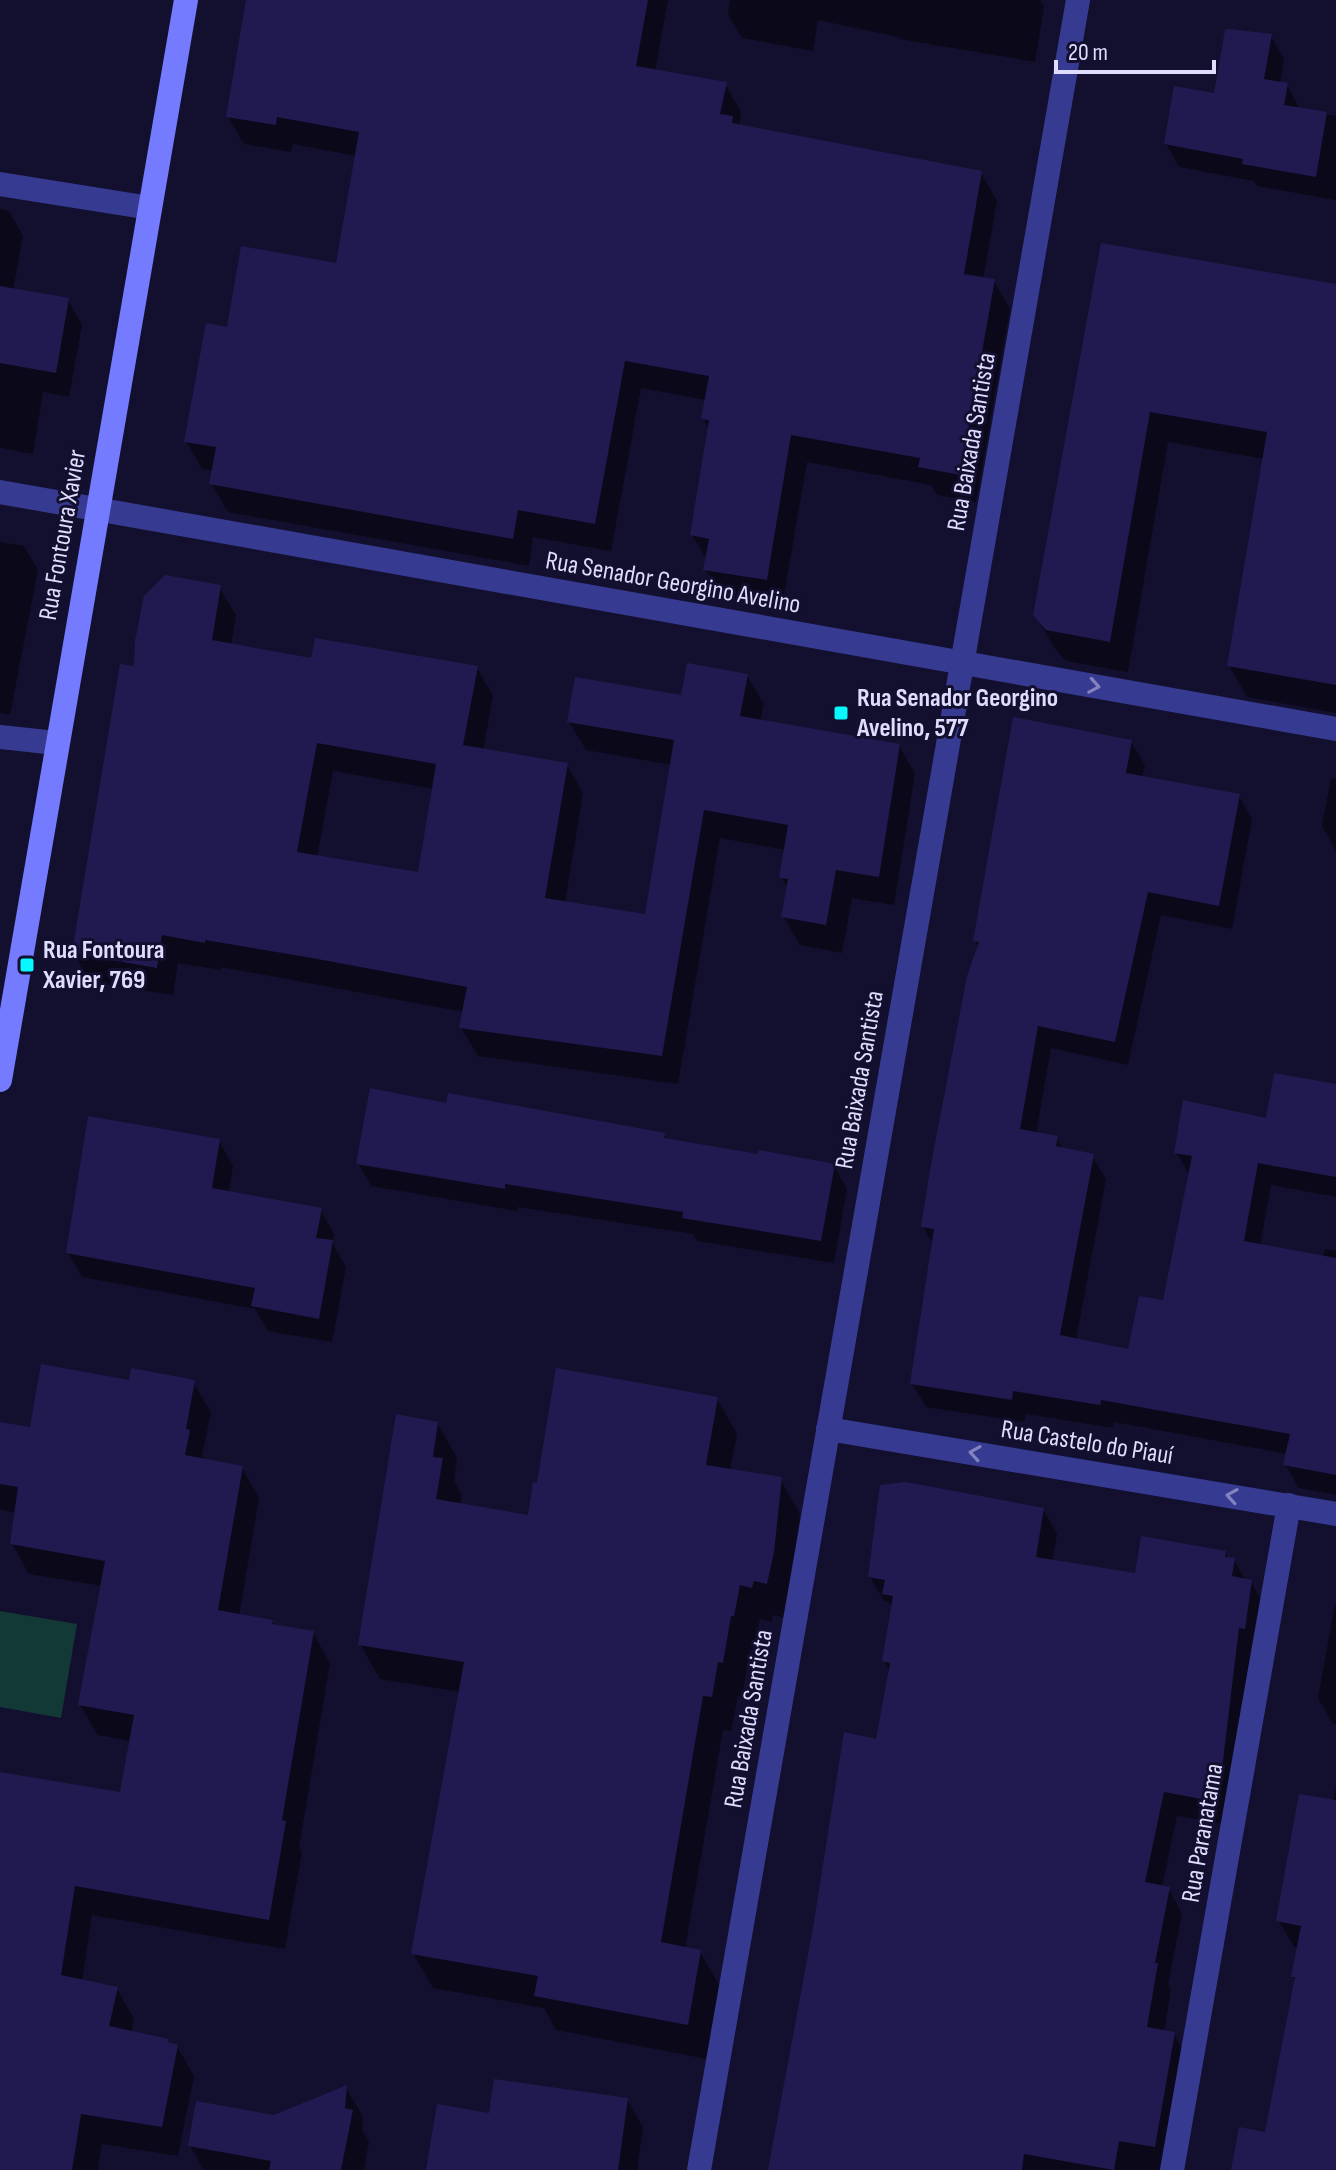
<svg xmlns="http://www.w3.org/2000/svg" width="1336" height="2170" font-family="'Sofia Sans Condensed',sans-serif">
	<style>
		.green { fill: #123935 }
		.shadow { fill: #0007; fill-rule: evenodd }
		.building { fill: #211a51; fill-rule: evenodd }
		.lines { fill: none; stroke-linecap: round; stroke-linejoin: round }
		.lane { stroke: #373a91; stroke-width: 24 }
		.street { stroke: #373a91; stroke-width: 24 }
		.secondary { stroke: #747bff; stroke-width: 24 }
		.oneway { stroke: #8383c2 }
		.poi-dot { fill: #09f8ff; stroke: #13102f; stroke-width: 3 }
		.labels { text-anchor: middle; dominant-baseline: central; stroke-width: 6; stroke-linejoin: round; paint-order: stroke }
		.street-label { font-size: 26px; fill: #dfddff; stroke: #13102f }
		.poi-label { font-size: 26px; font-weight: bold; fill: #dfddff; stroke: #13102f; text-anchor: start }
	</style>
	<rect width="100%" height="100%" fill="#13102f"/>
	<polygon class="green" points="0,1611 77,1624 61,1718 0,1707"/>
	<g class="shadow">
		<polygon points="248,0 668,0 655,72 725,84 741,112 739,126 981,173 997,201 983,279 994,281 1010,309 976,502 937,495 931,485 807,462 782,607 722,598 706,570 707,560 692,535 709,430 703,418 706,400 641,388 611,551 533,537 529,566 228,512 212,484 214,471 202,469 186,441 229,329 337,265 357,156 293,144 291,152 244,144 228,116"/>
		<polygon points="730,0 1040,0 1044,7 1035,62 900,39 898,37 818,20 813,51 742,38 728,14"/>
		<polygon points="1271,36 1284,59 1280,84 1287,85 1300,110 1336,116 1336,200 1257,186 1254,181 1179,167 1166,144 1216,95"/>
		<polygon points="0,209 9,211 23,236 13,290 68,300 82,325 69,397 43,392 33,454 0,448"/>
		<polygon points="1102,246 1336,286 1336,713 1247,697 1229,666 1265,459 1168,442 1128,672 1066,661 1053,646 1035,614"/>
		<polygon points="0,542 24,546 38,570 10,715 0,713"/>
		<path d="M219,587L236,615L231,645L313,660L477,668L493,696L483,751L567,765L583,793L565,903L647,917L672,765L586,750L569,722L683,697L747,676L764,704L760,722L899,745L915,774L894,905L852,898L842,953L800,945L783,916L788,889L781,877L786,850L720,838L678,1084L478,1056L461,1028L464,1012L221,967V970L178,963L173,995L90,982L74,953L136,668ZM333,771L434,789L420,874L317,857Z"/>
		<polygon points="1131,742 1145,765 1142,778 1239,796 1252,819 1232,929 1161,915 1128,1065 1051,1048 1036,1134 1056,1137 1063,1150 1092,1156 1106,1179 1076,1340 1129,1351 1165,1303 1190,1176 1176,1152 1267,1121 1336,1086 1336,1197 1271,1185 1260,1246 1323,1258 1325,1249 1336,1251 1336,1495 1299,1488 1285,1464 1288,1454 1114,1422 1113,1428 1026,1414 1024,1422 926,1407 912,1384 933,1244 923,1227 979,948 975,941"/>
		<polygon points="1331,778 1336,779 1336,851 1322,826"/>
		<polygon points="447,1106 664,1135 667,1141 834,1166 847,1189 834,1263 697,1241 693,1234 518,1207 517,1211 371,1186 358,1163"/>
		<polygon points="219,1141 233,1166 229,1193 320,1209 334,1234 333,1244 346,1267 332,1342 268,1331 255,1309 82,1277 68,1253"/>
		<polygon points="193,1382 211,1412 202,1456 205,1461 242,1468 259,1498 239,1616 272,1622 275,1626 313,1633 330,1663 299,1847 302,1852 285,1949 92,1915 82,1981 117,1989 134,2019 131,2033 168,2041 170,2044 177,2046 194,2076 178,2156 102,2144 98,2170 0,2170 0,1774 122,1795 131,1741 98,1735 80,1705 103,1586 29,1574 12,1544 16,1513 0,1509 0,1424 31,1429 130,1383"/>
		<polygon points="717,1399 737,1434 730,1471 780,1479 800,1514 787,1618 773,1615 772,1622 760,1619 753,1650 750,1649 742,1697 738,1696 731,1731 723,1730 685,1949 700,1952 720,1986 707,2059 556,2030 544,2008 433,1988 413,1953 461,1692 380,1679 360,1644 437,1423 457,1458 454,1481 462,1495 460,1505 530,1517"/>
		<polygon points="1043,1509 1057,1534 1052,1562 1136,1576 1225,1552 1229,1559 1234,1560 1246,1581 1251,1582 1265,1606 1231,1825 1177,1816 1162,1887 1168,1888 1182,1913 1168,1985 1171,1990 1164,2032 1174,2034 1188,2058 1169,2170 768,2170 877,1741 890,1673 884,1660 893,1609 889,1602 884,1601 870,1577"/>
		<polygon points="1335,1604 1336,1605 1336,1724 1333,1724 1318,1698"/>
		<polygon points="1336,1787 1336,2170 1233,2170 1267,2134 1296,1981 1293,1976 1298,1948 1294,1947 1279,1921 1333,1802"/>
		<polygon points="346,2088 363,2117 362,2130 369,2141 364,2170 204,2170 190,2146 274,2117"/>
		<polygon points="627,2100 643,2127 637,2170 428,2170 491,2116"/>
	</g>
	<g class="building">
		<polygon points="246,0 648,0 636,66 727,82 720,114 733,116 732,123 982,171 964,274 995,279 960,475 918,467 920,458 791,435 767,580 703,570 709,539 690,535 709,420 701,419 709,376 625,361 595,524 518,510 513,539 209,484 216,447 184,442 206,323 227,327 241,246 336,263 359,132 277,117 276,125 226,117"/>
		<polygon points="1230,29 1272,34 1264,79 1288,83 1284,105 1327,112 1316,177 1242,164 1243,159 1164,144 1174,86 1214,93 1225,30"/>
		<polygon points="1101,243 1336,284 1336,685 1227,666 1267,432 1150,412 1110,642 1046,630 1033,615"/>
		<polygon points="0,286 69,298 56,373 0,363"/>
		<path d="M165,575L221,585L212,640L311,658L315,638L478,666L463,745L568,763L545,898L645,914L674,740L567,722L575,677L681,695L687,663L748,674L740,716L900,744L879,877L836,870L826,925L781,917L788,879L779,878L788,825L704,810L662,1056L459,1028L467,987L312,958L205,940V943L162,935L157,968L72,953L120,664L134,666L135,641L144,596ZM317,743L436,764L418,872L297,852Z"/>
		<polygon points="1013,717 1132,740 1126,773 1240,794 1219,906 1148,892 1115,1042 1038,1026 1020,1129 1058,1136 1056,1146 1094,1154 1060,1335 1128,1349 1139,1296 1163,1300 1192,1156 1174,1153 1183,1100 1266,1118 1274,1073 1336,1084 1336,1177 1258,1163 1244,1241 1336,1258 1336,1475 1283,1465 1290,1434 1101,1400 1100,1405 1013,1391 1012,1400 910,1384 934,1229 921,1227 930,1170 967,976 979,942 973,941"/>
		<polygon points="370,1088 446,1103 448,1093 665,1133 664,1138 758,1154 759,1150 835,1164 821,1241 682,1218 683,1212 505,1184 505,1189 356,1164"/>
		<polygon points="88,1116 220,1139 212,1188 322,1208 316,1238 333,1240 319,1319 251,1306 255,1288 66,1253"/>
		<polygon points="41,1364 129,1380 131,1368 195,1380 186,1429 190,1430 185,1455 243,1466 218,1610 273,1620 272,1624 314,1631 282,1820 286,1821 269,1920 75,1886 61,1975 118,1987 109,2026 169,2039 168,2042 178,2045 162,2127 81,2114 72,2170 0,2170 0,1772 120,1792 134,1715 78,1705 105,1561 10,1544 18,1487 0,1484 0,1422 30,1427"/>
		<polygon points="556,1368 718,1397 706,1465 782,1477 774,1552 767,1584 754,1581 752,1588 740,1585 734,1616 731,1616 723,1663 718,1662 712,1697 703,1696 661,1942 701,1950 688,2025 534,1996 538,1976 411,1954 464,1662 358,1645 396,1414 438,1422 433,1457 443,1458 436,1499 528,1515 533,1482 537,1483"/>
		<polygon points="906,1482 1044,1508 1036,1557 1135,1573 1141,1536 1226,1551 1225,1557 1235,1558 1232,1576 1252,1580 1245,1629 1239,1628 1218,1802 1164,1792 1145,1882 1170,1887 1155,1963 1158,1963 1147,2027 1175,2032 1155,2147 1119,2141 1114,2170 1024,2154 1022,2170 768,2170 813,1928 844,1732 876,1739 890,1663 882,1661 893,1596 882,1594 885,1580 868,1577 880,1485"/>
		<polygon points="1299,1794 1336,1800 1336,2170 1231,2170 1239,2127 1265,2132 1295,1977 1291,1977 1301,1926 1276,1921"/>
		<polygon points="494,2079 628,2098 618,2170 426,2170 437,2104 489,2113"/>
		<polygon points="347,2085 345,2108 353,2110 341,2170 269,2170 271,2161 188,2146 196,2101 274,2115"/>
	</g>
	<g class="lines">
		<g class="lane">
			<polyline points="0,184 150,208"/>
			<polyline points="0,737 56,743"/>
		</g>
		<g class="street">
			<polyline points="0,492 1336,729"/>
			<polyline points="828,1429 1336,1514"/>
			<polyline points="699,2170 1078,0"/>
			<polyline points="1172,2170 1289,1505"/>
		</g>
		<path class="secondary" d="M0,1080C59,719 122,359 186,0"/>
	</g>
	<defs><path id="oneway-chevron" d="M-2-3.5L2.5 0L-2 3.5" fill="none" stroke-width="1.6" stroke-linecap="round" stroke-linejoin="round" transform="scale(2)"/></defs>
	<g class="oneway">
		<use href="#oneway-chevron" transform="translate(1094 686) rotate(10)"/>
		<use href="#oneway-chevron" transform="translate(975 1453) rotate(-171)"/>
		<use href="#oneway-chevron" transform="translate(1232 1496) rotate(-171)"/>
	</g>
	<g class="poi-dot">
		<rect x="833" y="705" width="16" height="16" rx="4"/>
		<rect x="19" y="957" width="16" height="16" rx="4"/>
	</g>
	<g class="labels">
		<g class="street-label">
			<text transform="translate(972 442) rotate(-80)">Rua Baixada Santista</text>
			<text transform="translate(63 535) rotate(-80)">Rua Fontoura Xavier</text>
			<text transform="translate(673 583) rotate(10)">Rua Senador Georgino Avelino</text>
			<text transform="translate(860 1080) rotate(-80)">Rua Baixada Santista</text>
			<text transform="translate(1087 1443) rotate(9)">Rua Castelo do Piauí</text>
			<text transform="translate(749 1719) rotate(-80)">Rua Baixada Santista</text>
			<text transform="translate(1203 1833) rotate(-80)">Rua Paranatama</text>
		</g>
		<g class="poi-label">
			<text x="857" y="698">Rua Senador Georgino<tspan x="857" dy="30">Avelino, 577</tspan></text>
			<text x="43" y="950">Rua Fontoura<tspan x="43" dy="30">Xavier, 769</tspan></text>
		</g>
	</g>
	<path d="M1056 60v12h158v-12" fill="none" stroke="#dfddff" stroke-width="4"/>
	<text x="1068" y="60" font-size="24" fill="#dfddff" stroke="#13102f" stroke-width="6" paint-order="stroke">20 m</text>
</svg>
